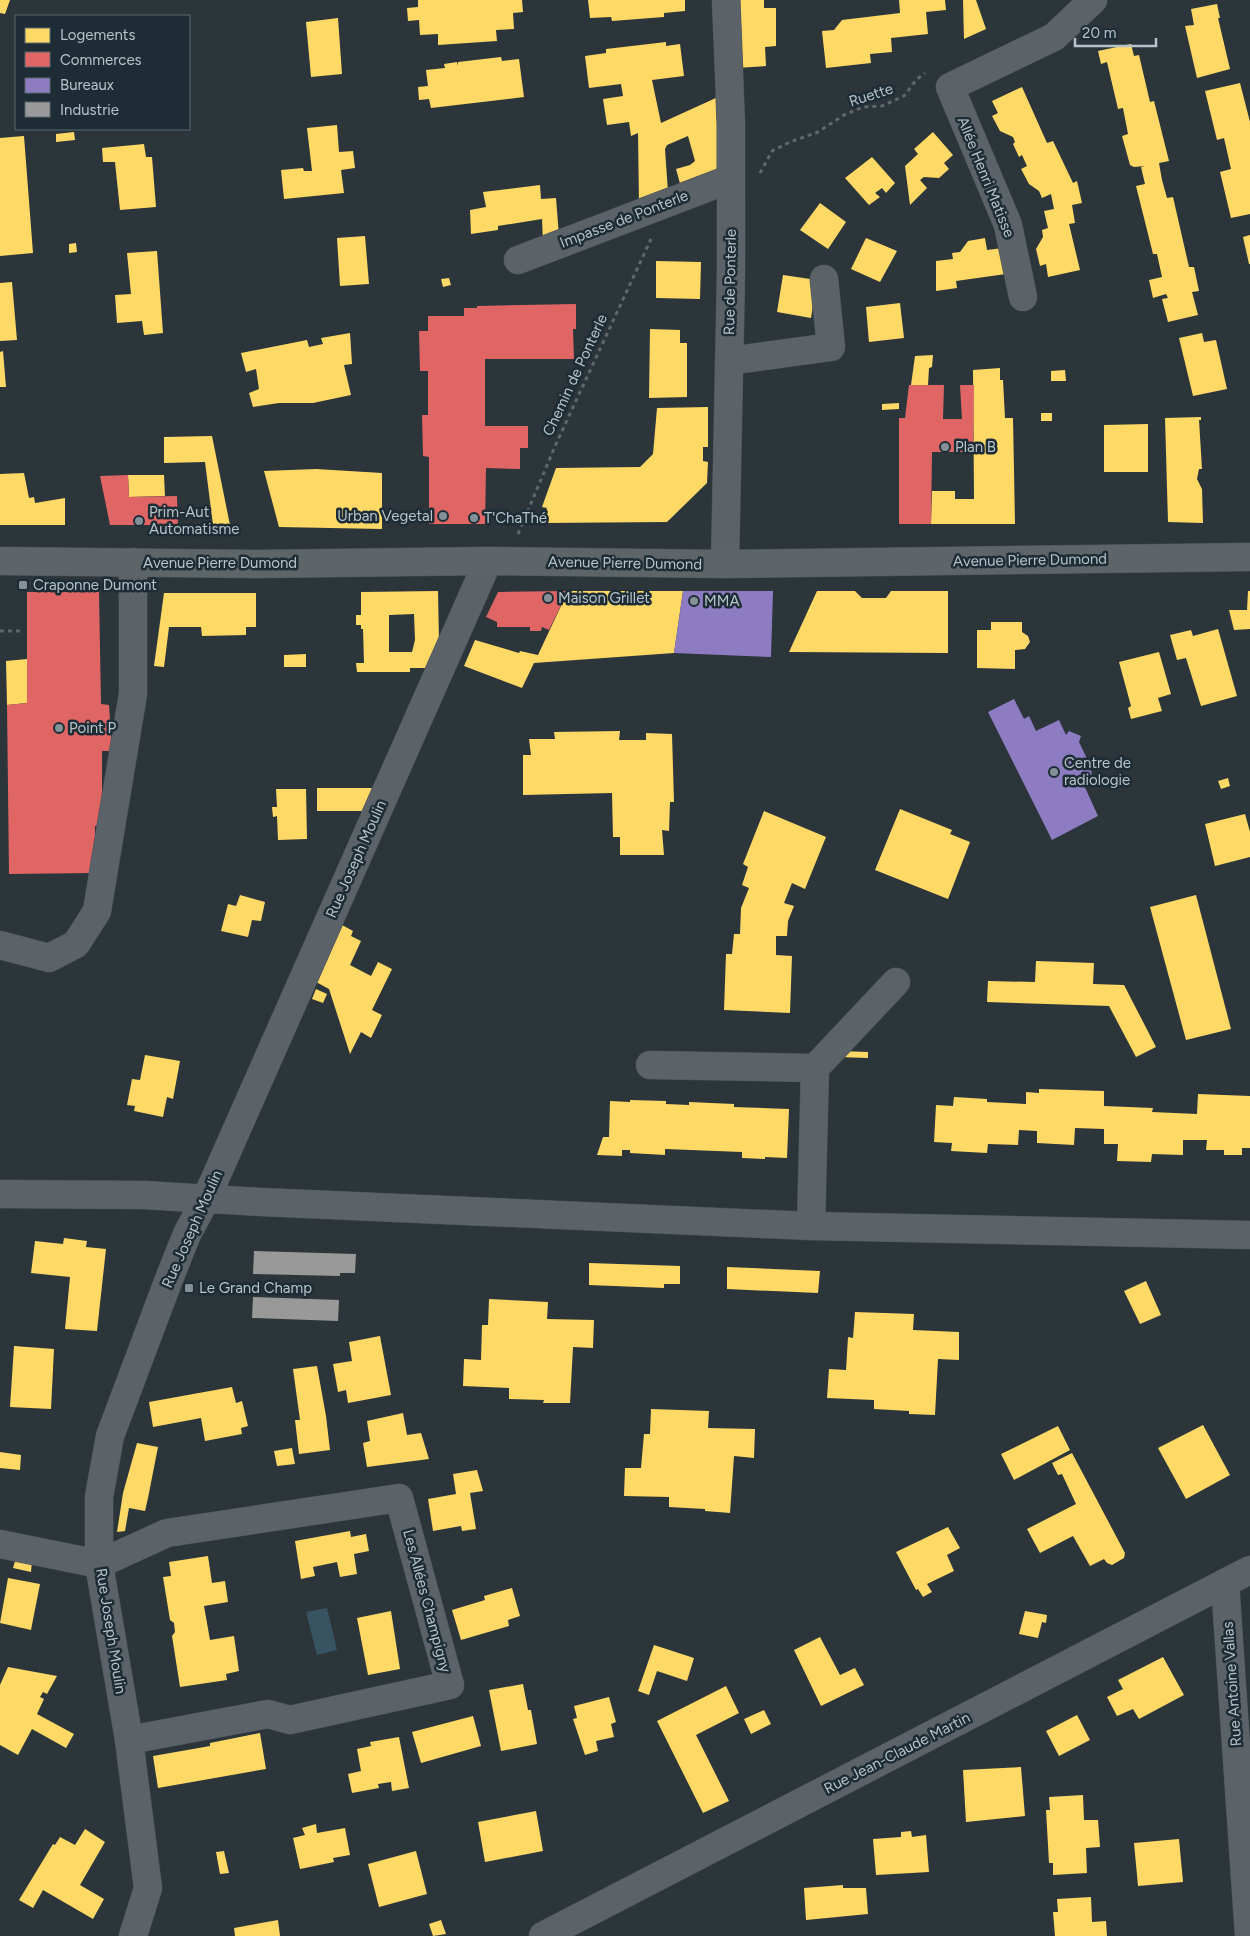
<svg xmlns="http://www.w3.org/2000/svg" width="1250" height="1936" font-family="Figtree,sans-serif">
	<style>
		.water { fill: #385463 }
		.homes { fill: #ffd966; fill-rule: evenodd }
		.shops { fill: #e06666 }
		.offices { fill: #8e7cc3 }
		.industry { fill: #999 }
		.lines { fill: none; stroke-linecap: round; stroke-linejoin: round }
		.minor-casing { stroke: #495054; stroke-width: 29 }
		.major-casing { stroke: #495257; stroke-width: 29 }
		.path { stroke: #5f686b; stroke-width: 3; stroke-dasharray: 4 4; stroke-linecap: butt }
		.minor { stroke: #5b6368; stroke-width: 28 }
		.major { stroke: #5e6569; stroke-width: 28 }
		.poi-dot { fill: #859198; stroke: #1e2d35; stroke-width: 2 }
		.labels { text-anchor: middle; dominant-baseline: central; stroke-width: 5; stroke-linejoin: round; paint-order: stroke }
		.street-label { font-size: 15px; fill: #b6c3ca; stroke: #1e2d35 }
		.poi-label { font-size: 15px; fill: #b6c3ca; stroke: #1e2d35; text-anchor: start }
	</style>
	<rect width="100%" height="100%" fill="#2b353a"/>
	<polygon class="water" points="327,1608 337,1650 317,1655 306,1612"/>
	<g class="homes">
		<polygon points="0,0 10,0 5,14 0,13"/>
		<polygon points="418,0 522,0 523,12 513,13 514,29 496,30 497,41 438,45 438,34 420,35 419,20 408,21 407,8 418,7"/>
		<polygon points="588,0 685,0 685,11 664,13 664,17 612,21 611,17 590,18"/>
		<polygon points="735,0 764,0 764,8 776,8 776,46 765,47 766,66 736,68"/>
		<polygon points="899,0 945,0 946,10 926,12 928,34 891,38 892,52 870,54 871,63 826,68 822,31 834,30 842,20 900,13"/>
		<polygon points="963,0 976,0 986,29 964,39"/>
		<polygon points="1217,4 1220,18 1218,18 1230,69 1197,78 1185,26 1194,25 1191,9"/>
		<polygon points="338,18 342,74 311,77 306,22"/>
		<polygon points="666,42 666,46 680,44 684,76 652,80 661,123 718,97 724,170 681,187 676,169 690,165 695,161 688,136 667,145 665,149 668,192 639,204 638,133 631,136 629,122 607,125 603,99 623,96 621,84 589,88 585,56 606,53 606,49"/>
		<polygon points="1131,44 1134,56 1139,55 1150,102 1154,101 1169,161 1159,163 1162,180 1167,198 1173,197 1189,267 1194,267 1199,291 1192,292 1198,315 1168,322 1162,299 1168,298 1166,294 1153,298 1149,280 1162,277 1157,254 1153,254 1136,186 1145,184 1141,167 1145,166 1134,167 1130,165 1122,136 1128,134 1123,108 1118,109 1107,62 1101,64 1098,51"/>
		<polygon points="501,57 502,61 519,59 524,97 431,108 429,99 419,100 418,87 428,86 426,70 445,68 444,64 457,62 457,66 458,62"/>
		<polygon points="1240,83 1250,122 1250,214 1231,218 1220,172 1231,169 1224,138 1217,140 1205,91"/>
		<polygon points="1022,87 1047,143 1053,141 1073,183 1077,181 1082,203 1072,205 1075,223 1069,224 1080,270 1048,277 1046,264 1040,266 1036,249 1043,237 1042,230 1048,228 1044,211 1054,209 1051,194 1042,198 1039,191 1029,184 1021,169 1027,166 1022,155 1019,157 1013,144 1015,142 1013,137 1000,131 992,116 998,113 992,101"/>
		<polygon points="337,125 339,152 353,151 355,168 341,170 344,193 284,199 281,170 303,168 304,171 312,171 307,128"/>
		<polygon points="74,132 75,140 56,142 56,134"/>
		<polygon points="933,132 953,155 944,163 949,169 939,178 924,177 920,180 927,188 910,205 905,166 918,154 914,149"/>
		<polygon points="24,136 33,253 0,256 0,138"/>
		<polygon points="144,144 146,157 152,157 156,207 120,210 115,162 103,162 102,148"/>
		<polygon points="872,157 895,183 886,193 882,188 875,193 880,197 869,205 845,178"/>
		<polygon points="540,185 541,199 556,198 559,236 543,243 542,219 498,226 498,230 471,234 470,210 486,207 483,192"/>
		<polygon points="820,203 846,222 828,249 800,230"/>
		<polygon points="1250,235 1250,264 1249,264 1243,237"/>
		<polygon points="365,236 369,284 340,286 337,238"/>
		<polygon points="866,238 897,251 880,282 851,269"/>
		<polygon points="985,238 987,250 1003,248 1006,274 956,281 957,288 936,291 936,261 953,259 952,253 960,252 968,241"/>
		<polygon points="76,243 77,252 69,253 69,244"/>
		<polygon points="157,251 163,333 144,335 142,321 117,323 115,295 131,294 127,253"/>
		<polygon points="656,261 701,262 700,299 656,298"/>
		<polygon points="783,275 817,280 811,318 777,312"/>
		<polygon points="449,278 451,285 443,287 441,279"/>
		<polygon points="12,282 17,340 0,341 0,283"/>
		<polygon points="900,303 904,338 869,342 866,307"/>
		<polygon points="650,329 680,330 680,343 687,343 687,397 649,398"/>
		<polygon points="350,333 352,364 344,365 351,395 313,403 279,403 253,407 249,393 259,389 256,369 246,372 241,353 307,340 309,347 323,344 321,338"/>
		<polygon points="1202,333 1204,342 1216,340 1227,389 1193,396 1179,338"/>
		<polygon points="3,351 6,387 0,387 0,352"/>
		<polygon points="933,355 932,367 929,368 928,385 911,385 915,356"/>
		<polygon points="1000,368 1000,380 1003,380 1005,418 1013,418 1015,524 931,524 932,491 955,491 955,499 974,499 973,370"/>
		<polygon points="1065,370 1066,381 1051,381 1051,371"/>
		<polygon points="899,403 899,409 882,410 882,404"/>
		<polygon points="708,407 708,447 703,447 703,461 708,462 707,483 667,522 542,523 547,508 542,507 556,468 640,467 653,454 657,408"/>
		<rect x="1041" y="413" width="11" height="8"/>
		<polygon points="1201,417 1201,420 1199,420 1202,469 1199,469 1197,479 1202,489 1203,523 1168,522 1165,418"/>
		<polygon points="1148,424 1148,472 1104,472 1104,425"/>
		<polygon points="212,436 230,525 213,525 205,462 164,463 164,437"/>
		<polygon points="316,469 382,473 382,529 279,527 264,471"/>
		<polygon points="24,473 29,498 34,497 35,503 65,498 65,525 0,525 0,474"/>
		<polygon points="128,475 164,475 165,496 129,497"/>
		<path d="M438,591L439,642L428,668H410V672H357L356,663H364L363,629H361V625H356V615H361V592ZM414,614L415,640L412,652H389V615Z"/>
		<polygon points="568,591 683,591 674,653 534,663 522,688 464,666 475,640 519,653 520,651 538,655"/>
		<polygon points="817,591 855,591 862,598 886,598 891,591 948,591 948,653 789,652"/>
		<polygon points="1248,591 1250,591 1250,629 1234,630 1229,610 1247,610"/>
		<polygon points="164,593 256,593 256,627 246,627 246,635 202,636 201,627 169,627 164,667 154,666"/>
		<polygon points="991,622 1022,622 1022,632 1028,636 1030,642 1025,649 1015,650 1015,669 977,668 977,630 991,630"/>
		<polygon points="1218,629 1237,696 1201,706 1186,658 1177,660 1170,635 1191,630 1193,636"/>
		<polygon points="1159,652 1171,694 1158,698 1162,711 1131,719 1128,708 1131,706 1119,662"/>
		<polygon points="306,654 306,667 284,667 284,655"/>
		<polygon points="27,659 27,703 7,705 6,661"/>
		<polygon points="620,731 619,740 646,740 646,733 672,734 674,802 670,802 669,831 662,830 664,855 620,855 620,837 613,837 612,793 523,795 523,755 531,755 529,739 555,739 554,732"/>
		<polygon points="1228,778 1230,786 1221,789 1218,781"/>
		<polygon points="317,788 378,788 368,811 317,811"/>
		<polygon points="276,789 306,789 307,839 278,840 277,816 273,817 272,807 277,807"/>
		<polygon points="900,809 952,830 950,834 970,842 948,899 875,870"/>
		<polygon points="764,811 826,837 805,889 792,883 784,903 794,906 788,921 787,936 776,936 776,955 792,956 790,1013 724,1010 726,954 732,954 734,934 740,934 741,908 749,888 742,885 748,867 743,864"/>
		<polygon points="1245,814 1250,832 1250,857 1215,866 1205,824"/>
		<polygon points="240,895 265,902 261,921 252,920 248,937 221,931 228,904 236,906"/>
		<polygon points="1196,895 1231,1029 1186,1040 1150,907"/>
		<polygon points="342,925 353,931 351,936 361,941 350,965 371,976 378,962 392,969 372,1010 382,1015 371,1038 361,1032 350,1054 329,989 316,982"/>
		<polygon points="1036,961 1094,963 1093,984 1124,985 1156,1047 1136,1057 1109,1006 987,1002 988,981 1035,982"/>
		<polygon points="316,989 327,994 323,1003 312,999"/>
		<polygon points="839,1051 868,1052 868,1058 838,1057"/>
		<polygon points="145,1055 180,1061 173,1099 167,1097 163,1117 134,1111 135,1106 127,1105 132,1079 140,1080"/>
		<polygon points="1039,1089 1104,1091 1104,1106 1153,1108 1152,1112 1197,1114 1198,1094 1250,1096 1250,1148 1242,1148 1242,1155 1224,1155 1224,1150 1206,1150 1207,1140 1183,1140 1183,1155 1152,1154 1151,1162 1117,1161 1118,1144 1104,1144 1104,1129 1075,1128 1074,1145 1037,1143 1037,1131 1019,1130 1018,1145 988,1144 987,1153 951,1151 952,1143 934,1142 936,1105 953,1106 954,1097 987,1099 987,1102 1026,1104 1026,1092 1039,1093"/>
		<polygon points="630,1100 666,1101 666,1104 689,1105 689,1102 734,1104 734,1107 789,1109 787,1158 765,1157 765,1159 742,1158 742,1152 665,1149 665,1155 630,1153 630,1150 622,1150 622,1156 597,1155 603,1137 609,1137 610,1101 630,1102"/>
		<polygon points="64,1238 87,1241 86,1247 106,1249 97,1331 65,1329 70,1277 31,1273 35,1241 63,1244"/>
		<polygon points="589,1263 680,1266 680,1284 664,1284 664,1288 589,1285"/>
		<polygon points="727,1267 820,1271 818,1293 727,1289"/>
		<polygon points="1146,1281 1161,1315 1140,1324 1124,1291"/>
		<polygon points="489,1299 548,1302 547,1319 594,1320 593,1348 573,1347 570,1403 543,1403 544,1400 509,1399 509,1388 463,1386 464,1359 481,1360 482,1325 488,1325"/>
		<polygon points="855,1312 914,1314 913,1330 959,1332 959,1360 938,1359 935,1415 909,1414 909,1411 874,1409 874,1400 827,1398 829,1369 846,1370 848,1337 853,1338"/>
		<polygon points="380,1336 391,1395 348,1403 346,1390 338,1392 333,1364 352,1361 349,1342"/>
		<polygon points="14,1346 54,1349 51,1409 10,1407"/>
		<polygon points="317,1366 326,1416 330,1450 299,1454 295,1420 300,1420 293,1369"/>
		<polygon points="232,1387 236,1403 242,1401 248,1426 241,1428 242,1434 205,1441 201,1418 153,1427 149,1402"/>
		<polygon points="651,1409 709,1411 708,1428 755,1429 754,1458 734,1456 730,1513 705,1511 705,1509 669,1507 669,1497 624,1496 625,1468 641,1468 644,1434 650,1434"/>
		<polygon points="403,1413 407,1435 421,1433 429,1459 367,1467 363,1443 370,1441 367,1421"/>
		<polygon points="1203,1425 1230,1475 1186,1499 1158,1448"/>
		<polygon points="1058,1426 1070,1450 1014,1480 1001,1454"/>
		<polygon points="137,1443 158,1447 148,1498 145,1511 129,1508 125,1531 117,1532 123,1493"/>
		<polygon points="292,1448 295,1464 277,1466 274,1451"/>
		<polygon points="0,1452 21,1455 20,1470 0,1468"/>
		<polygon points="1072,1453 1125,1553 1124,1558 1112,1565 1107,1563 1104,1559 1090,1566 1073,1536 1040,1553 1027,1529 1076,1504 1062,1474 1058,1475 1052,1463"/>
		<polygon points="477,1470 483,1491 470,1493 476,1529 462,1531 461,1526 433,1531 428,1499 456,1494 453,1474"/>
		<polygon points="948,1527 960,1548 947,1555 954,1571 927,1584 932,1592 923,1597 918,1589 916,1590 896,1552"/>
		<polygon points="350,1531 351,1537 366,1534 369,1551 354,1554 357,1574 340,1577 337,1562 313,1567 315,1576 301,1579 295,1541"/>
		<polygon points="208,1556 212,1583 225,1581 228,1602 204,1606 210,1640 234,1636 239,1671 226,1674 227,1680 180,1687 172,1636 175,1632 174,1623 170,1620 163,1577 171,1576 169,1562"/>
		<polygon points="16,1558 32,1561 31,1572 13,1568"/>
		<polygon points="8,1578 40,1584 31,1630 0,1623"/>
		<polygon points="512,1588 520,1616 508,1620 509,1626 461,1640 452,1610 485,1600 484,1596"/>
		<polygon points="391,1611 400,1669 368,1675 357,1618"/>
		<polygon points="1025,1611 1047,1615 1046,1623 1042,1622 1038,1638 1019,1634"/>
		<polygon points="820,1637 840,1675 855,1668 864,1685 821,1706 794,1650"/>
		<polygon points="654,1645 694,1658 687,1681 657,1671 649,1695 638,1691"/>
		<polygon points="1163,1657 1184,1695 1139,1719 1133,1709 1117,1716 1107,1697 1123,1689 1118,1680"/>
		<polygon points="8,1667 57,1676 47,1694 43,1692 40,1697 44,1699 37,1714 74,1734 66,1748 32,1729 18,1755 0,1745 0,1685"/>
		<polygon points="523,1684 528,1710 531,1710 537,1744 501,1751 489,1690"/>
		<polygon points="726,1686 739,1713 696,1735 729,1801 703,1813 657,1721"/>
		<polygon points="609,1697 616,1722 611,1724 614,1737 596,1741 598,1751 585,1755 573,1719 577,1718 574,1706"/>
		<polygon points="764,1710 771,1724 751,1734 744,1719"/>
		<polygon points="1077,1715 1090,1740 1059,1756 1046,1731"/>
		<polygon points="473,1716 481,1746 421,1763 412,1732"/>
		<polygon points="260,1733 266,1769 158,1788 153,1756 210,1746 210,1743"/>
		<polygon points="399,1737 409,1788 392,1791 391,1782 378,1784 379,1788 352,1793 348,1774 361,1771 357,1749 371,1746 370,1742"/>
		<polygon points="1021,1767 1025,1816 966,1822 963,1770"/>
		<polygon points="1083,1795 1084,1820 1098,1820 1100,1847 1086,1848 1087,1873 1053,1875 1053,1863 1049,1863 1046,1810 1050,1810 1049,1797"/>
		<polygon points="536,1811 543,1851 485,1862 478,1822"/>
		<polygon points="316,1824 317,1833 345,1828 350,1855 333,1858 334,1862 300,1869 293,1838 305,1835 302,1828"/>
		<polygon points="85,1829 105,1842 80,1885 104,1899 93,1919 43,1890 33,1908 19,1900 53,1844 55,1845 60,1837 75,1845"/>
		<polygon points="911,1831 912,1837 926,1835 929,1872 876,1875 873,1839 901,1837 901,1832"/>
		<polygon points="1179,1839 1183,1882 1138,1886 1134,1843"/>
		<polygon points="224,1851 229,1873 220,1874 216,1852"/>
		<polygon points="416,1851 427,1894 379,1907 368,1864"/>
		<polygon points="843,1885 843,1888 866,1888 868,1914 806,1920 804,1888"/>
		<polygon points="1091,1897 1092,1922 1106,1921 1107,1936 1055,1936 1053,1912 1058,1912 1057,1899"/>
		<polygon points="278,1920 280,1936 235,1936 234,1928"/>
		<polygon points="441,1920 446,1934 433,1936 429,1924"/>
	</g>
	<g class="shops">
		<polygon points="576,304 576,329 573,329 574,359 485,359 485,426 528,426 528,448 520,448 520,469 486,468 485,524 429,524 429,457 423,456 422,415 428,415 428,371 420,371 419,331 428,331 428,316 464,316 464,308 477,308 477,306"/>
		<polygon points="909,385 944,385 943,419 962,419 960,385 974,385 973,452 932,452 931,524 899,524 899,418 905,418"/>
		<polygon points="128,475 129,497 177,496 178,525 110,525 100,476"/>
		<polygon points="568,591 549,630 542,627 541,631 530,631 530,627 497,627 497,622 486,617 498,592"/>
		<polygon points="27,592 99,592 101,704 109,705 112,751 102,751 102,825 95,826 95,873 9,874 7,705 27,703"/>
	</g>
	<g class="offices">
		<polygon points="683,591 773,591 771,657 674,653"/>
		<polygon points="1014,699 1024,719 1029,716 1036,731 1059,720 1066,735 1069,731 1081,736 1079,742 1091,767 1092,779 1083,783 1098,816 1052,840 988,712"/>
	</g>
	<g class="industry">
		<polygon points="254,1251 356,1254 355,1273 340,1273 340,1276 253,1274"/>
		<polygon points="253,1297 339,1300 338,1321 252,1318"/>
	</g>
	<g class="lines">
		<g class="minor-casing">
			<g id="minor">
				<polyline points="518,260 730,179"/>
				<polyline points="1023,297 1008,225 950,87 1054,37 1093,0"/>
				<polyline points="729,361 831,347 824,279"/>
				<polyline points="725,564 731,273 731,124 726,0"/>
				<polyline points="0,945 49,958 76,944 97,911 133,694 133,562"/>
				<polyline points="650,1065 815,1068"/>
				<polyline points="0,1194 144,1195 261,1202 811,1226 1250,1235"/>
				<polyline points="811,1226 815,1068 896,982"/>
				<polyline points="0,1544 99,1564 167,1533 399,1498 450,1685 290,1720 268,1714 129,1740"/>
				<polyline points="1225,1583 1249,1936"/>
				<polyline points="133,1936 148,1888 129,1740 99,1564 99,1497 110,1436 169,1279 187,1234 206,1199 488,561"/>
				<polyline points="543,1936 1250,1570"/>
			</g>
		</g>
		<g class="major-casing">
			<polyline id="major" points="0,561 256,564 488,561 725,564 1250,557"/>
		</g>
		<g class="path">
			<polyline points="760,173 772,151 790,142 818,132 844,115 863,107 882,106 904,96 917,79 925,73"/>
			<polyline points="518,534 556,444 651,239"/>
			<polyline points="0,631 22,631"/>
		</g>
		<use href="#minor" class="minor"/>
		<use href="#major" class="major"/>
	</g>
	<g class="poi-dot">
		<circle cx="945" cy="447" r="5"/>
		<circle cx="443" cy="516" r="5"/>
		<circle cx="474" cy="518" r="5"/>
		<circle cx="139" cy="521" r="5"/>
		<rect x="18" y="580" width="10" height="10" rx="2.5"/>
		<circle cx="548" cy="598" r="5"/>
		<circle cx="694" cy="601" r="5"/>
		<circle cx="59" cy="728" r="5"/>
		<circle cx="1054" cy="772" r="5"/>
		<rect x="184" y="1283" width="10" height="10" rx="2.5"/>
	</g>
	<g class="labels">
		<g class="street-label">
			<text transform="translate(871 95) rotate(-18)">Ruette</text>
			<text transform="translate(986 177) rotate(68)">Allée Henri Matisse</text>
			<text transform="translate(624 219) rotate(-21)">Impasse de Ponterle</text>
			<text transform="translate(730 282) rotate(-89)">Rue de Ponterle</text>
			<text transform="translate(575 375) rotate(-65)">Chemin de Ponterle</text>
			<text transform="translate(1030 560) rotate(-1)">Avenue Pierre Dumond</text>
			<text x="220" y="563">Avenue Pierre Dumond</text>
			<text transform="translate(625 563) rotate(1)">Avenue Pierre Dumond</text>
			<text transform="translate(356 859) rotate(-66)">Rue Joseph Moulin</text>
			<text transform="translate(192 1229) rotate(-66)">Rue Joseph Moulin</text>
			<text transform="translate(427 1601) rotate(75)">Les Allées Champigny</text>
			<text transform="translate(111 1631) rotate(81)">Rue Joseph Moulin</text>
			<text transform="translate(1232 1684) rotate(-94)">Rue Antoine Vallas</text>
			<text transform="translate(897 1753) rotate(-27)">Rue Jean-Claude Martin</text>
		</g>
		<g class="poi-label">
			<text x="955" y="447">Plan B</text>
			<text x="149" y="512">Prim-Aut<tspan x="149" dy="17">Automatisme</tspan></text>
			<text x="433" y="516" text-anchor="end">Urban Vegetal</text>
			<text x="484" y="518">T'ChaThé</text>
			<text x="33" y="585">Craponne Dumont</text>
			<text x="558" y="598">Maison Grillet</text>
			<text x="704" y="601">MMA</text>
			<text x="69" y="728">Point P</text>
			<text x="1064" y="763">Centre de<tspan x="1064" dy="17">radiologie</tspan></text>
			<text x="199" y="1288">Le Grand Champ</text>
		</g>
	</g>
	<rect x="15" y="15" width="175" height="115" fill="#1e2d35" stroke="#5b6971"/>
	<rect x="25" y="28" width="25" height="15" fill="#ffd966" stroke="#5b6971"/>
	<text x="60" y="40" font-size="15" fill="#b6c3ca">Logements</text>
	<rect x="25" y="52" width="25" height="15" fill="#e06666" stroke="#5b6971"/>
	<text x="60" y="65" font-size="15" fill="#b6c3ca">Commerces</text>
	<rect x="25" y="78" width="25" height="15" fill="#8e7cc3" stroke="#5b6971"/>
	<text x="60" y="90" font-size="15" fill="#b6c3ca">Bureaux</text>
	<rect x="25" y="102" width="25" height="15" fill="#999999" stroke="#5b6971"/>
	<text x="60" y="115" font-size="15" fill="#b6c3ca">Industrie</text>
	<path d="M1075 38v8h81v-8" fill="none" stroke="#b6c3ca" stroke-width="2.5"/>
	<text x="1082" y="38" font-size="15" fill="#b6c3ca" stroke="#1e2d35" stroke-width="4" paint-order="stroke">20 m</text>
</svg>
